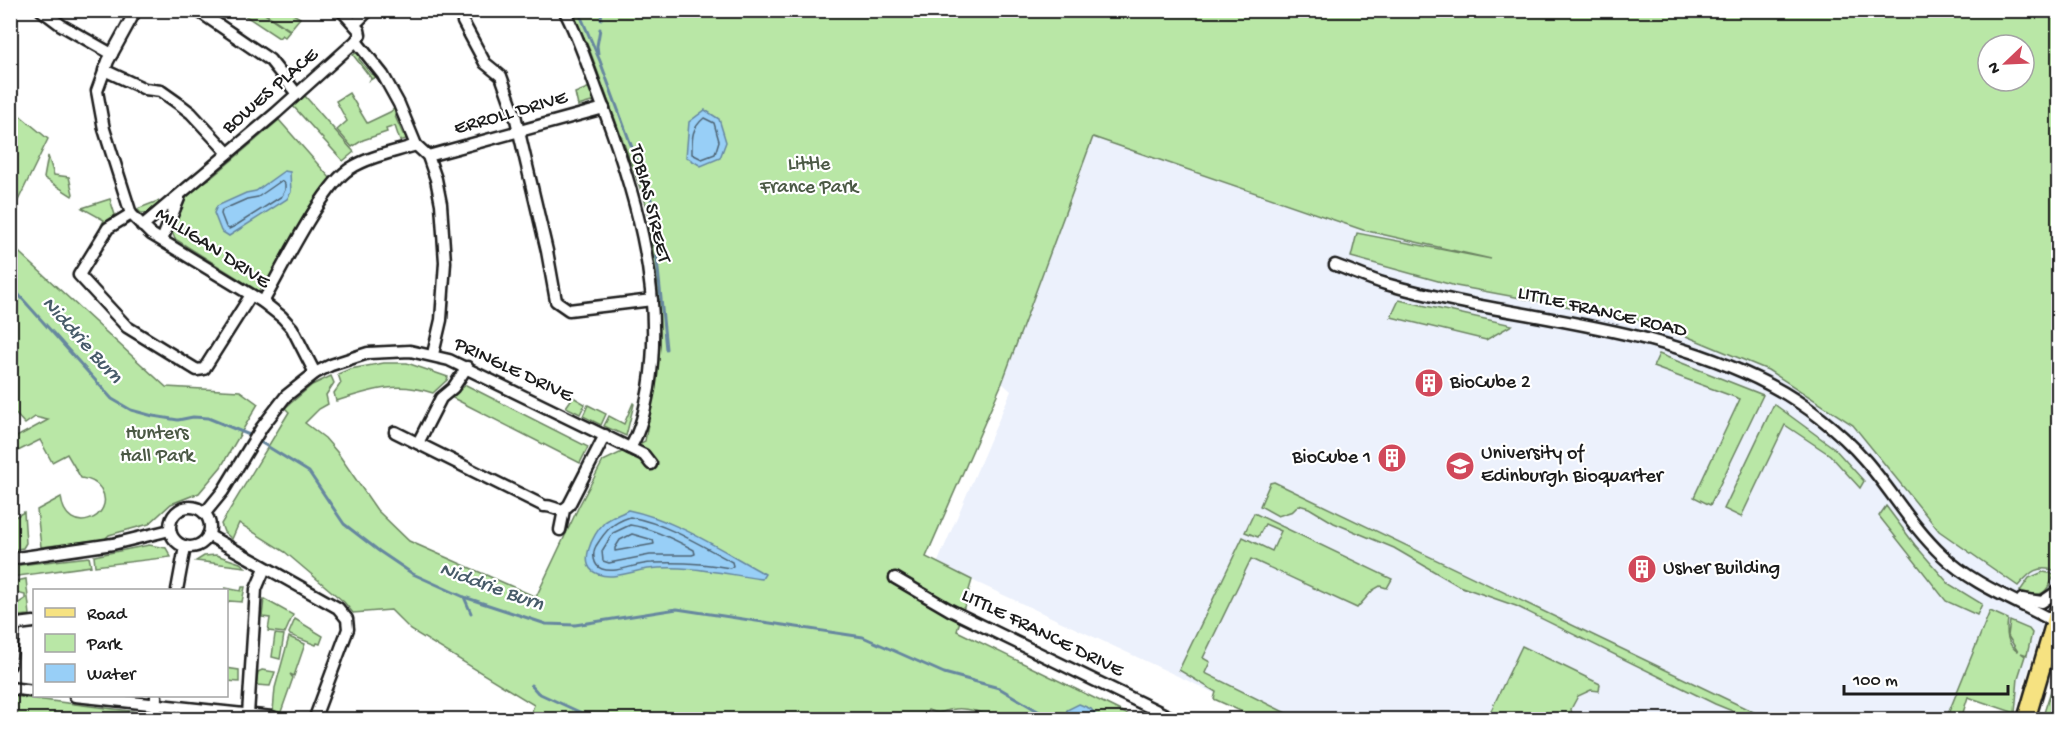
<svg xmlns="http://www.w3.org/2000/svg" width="2069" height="730" font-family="'Gochi Hand',sans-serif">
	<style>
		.built { fill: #ecf1fc }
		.green { fill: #b9e7a6; stroke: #6a8261; stroke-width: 1.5; fill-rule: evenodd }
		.water { fill: #98cff7; stroke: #66879f; stroke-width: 1.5 }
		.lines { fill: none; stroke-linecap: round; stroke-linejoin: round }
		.shore { stroke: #4e6474; stroke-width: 1.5 }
		.stream { stroke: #66879f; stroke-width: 3 }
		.street-casing { stroke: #1c1c1c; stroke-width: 15 }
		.primary-casing { stroke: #1c1c1c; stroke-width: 21 }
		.street { stroke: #fff; stroke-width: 10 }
		.primary { stroke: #f6e281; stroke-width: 16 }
		.labels { text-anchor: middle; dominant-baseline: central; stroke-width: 4.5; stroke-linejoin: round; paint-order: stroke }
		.street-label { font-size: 20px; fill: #1c1c1c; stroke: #fff }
		.park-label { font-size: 20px; fill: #4b5945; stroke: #fff }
		.poi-label { font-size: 20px; fill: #1c1c1c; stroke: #fff; text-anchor: start }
		.water-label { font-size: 21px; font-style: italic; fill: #475b69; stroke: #fff }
	</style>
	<rect width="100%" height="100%" fill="#fff"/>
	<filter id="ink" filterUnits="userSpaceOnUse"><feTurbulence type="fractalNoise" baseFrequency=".0167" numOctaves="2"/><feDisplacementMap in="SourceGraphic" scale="12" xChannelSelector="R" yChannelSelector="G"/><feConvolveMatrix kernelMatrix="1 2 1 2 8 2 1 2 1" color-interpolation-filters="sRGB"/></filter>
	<g filter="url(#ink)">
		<polygon class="built" points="1093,136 1363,230 1647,280 2058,552 2058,575 2015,713 1968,697 1961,720 1270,719 937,564 1011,391 1002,383"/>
		<g class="green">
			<polygon points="238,11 260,11 290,31 285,37 282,35 279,38"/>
			<polygon points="261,11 288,11 300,18 290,30"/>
			<path d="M572,11H2058V568L2057,571C2037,565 2031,571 2018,586L1939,531L1853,425L1768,370L1652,322L1456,286L1351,257L1357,233L1491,259L1363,230L1093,137L1002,383L926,557L972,580L957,631L1137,719H994C983,713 969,708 956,709C942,710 943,716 928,710L923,720L529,719L534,705L411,630L391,610L353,613L344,602L285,552L239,523L232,539L224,532L221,524L289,412L285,408L312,385L331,376L334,383L326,395L328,404L319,409L305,423L325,438L337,452L377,510L409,541L536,597L579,506L603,461L645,441L657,373L660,344L657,280L646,204L590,51ZM1988,45H2024V81H1988Z"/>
			<polygon points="359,51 361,53 359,59 371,74 377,76 370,80 371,78 353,55"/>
			<polygon points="590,87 595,101 578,106 575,93"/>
			<polygon points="349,93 367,123 390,112 395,108 395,116 403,134 408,135 406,139 400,141 395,126 386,129 387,132 363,140 352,147 337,130 347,121 336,101"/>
			<polygon points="305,96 354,152 343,161 293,106"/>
			<polygon points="11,108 48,139 11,215"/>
			<polygon points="279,120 331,179 268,283 258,291 175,239 172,232 189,192 211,178"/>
			<polygon points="48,156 54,175 69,177 73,194 72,196 44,178"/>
			<polygon points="110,199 115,215 105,222 102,227 101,226 104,220 82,208"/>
			<polygon points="158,201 160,204 147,213 141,213 137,209"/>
			<path d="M10,244L166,387L240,391L258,404L221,467L199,493L171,504L149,524L109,535L105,539L41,547L37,510L61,497C66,540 118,517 101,489C97,482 89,479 81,478L67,454L52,462L40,440L18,451L16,448L11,451V440L48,420L35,417L25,424L11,409Z"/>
			<polygon points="1399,300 1512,325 1486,340 1391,317"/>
			<polygon points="1659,354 1763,395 1710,505 1694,497 1740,399 1653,367"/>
			<path d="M384,363H407L448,377L447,380L433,393C396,381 372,390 336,401L334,393L341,383L338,374L350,369Z"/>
			<polygon points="466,385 588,447 580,463 451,397"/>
			<polygon points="573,397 585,404 580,414 566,407"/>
			<polygon points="633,403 634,404 626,436 604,426 609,416 624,424"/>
			<polygon points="1774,404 1834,448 1864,481 1860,488 1830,455 1785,425 1741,517 1724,509"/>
			<polygon points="588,405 606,414 601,425 583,416"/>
			<polygon points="1274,482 1768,719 1752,719 1715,704 1516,606 1459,586 1394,548 1334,523 1309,508 1299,505 1293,511 1278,516 1260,506 1270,483"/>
			<polygon points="1886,506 1915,545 1949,584 1982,604 1977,615 1946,601 1879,516"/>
			<polygon points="24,512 26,543 23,548 11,550 11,519"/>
			<polygon points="1254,513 1392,579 1387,588 1380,586 1373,590 1357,608 1251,559 1203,658 1210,662 1205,673 1298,719 1258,719 1214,699 1216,692 1179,670 1243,537 1272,551 1281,531 1265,524 1258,537 1245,532"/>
			<polygon points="149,545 166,548 171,557 95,566 94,556"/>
			<polygon points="216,555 240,563 245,567 196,561 204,556"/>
			<polygon points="89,557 91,566 11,577 11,566"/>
			<path d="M2043,572L2055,574C2045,595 2043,598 2020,591L2029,578Z"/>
			<polygon points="26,579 30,615 15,616 14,606 25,599 25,595 13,592 11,582"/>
			<polygon points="242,587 245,587 242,602 229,601 227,603 225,588 241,591"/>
			<polygon points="264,599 293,615 285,633 268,631 270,618 262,617"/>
			<path d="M1990,611L2008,619C2006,632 2006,644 2018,652L2008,636L2010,621L2029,629L2032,633L2027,655L2021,653L2025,656L2018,678L2015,713L1968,697L1961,719H1946Z"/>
			<polygon points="295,619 323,636 320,644 317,643 316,645 290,635 289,633"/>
			<polygon points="275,634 284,635 280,659 272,657"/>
			<polygon points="289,637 305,644 294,676 290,674 293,678 281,712 273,711 275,688"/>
			<polygon points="1522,646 1600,684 1599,691 1591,690 1578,696 1571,709 1573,719 1487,719"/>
			<polygon points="226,668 239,670 239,682 227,681"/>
			<polygon points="2058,669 2058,719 2042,719"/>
			<polygon points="262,670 275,672 270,686 256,685 258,672"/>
			<polygon points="12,696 145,713 144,719 11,719"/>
		</g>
		<g class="water">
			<polygon points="705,110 719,119 726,142 720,158 701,166 686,157 689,122"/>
			<polygon points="284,171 290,172 291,192 287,199 229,236 221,231 214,213 217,206 246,193 256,191"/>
			<path d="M628,510C677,520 721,550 765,574L762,579C724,574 686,564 648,569C632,571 613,580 598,574C576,566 593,534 604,523C609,518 621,514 628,510Z"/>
			<polygon points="1079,704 1091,709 1100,719 1064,719 1067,710"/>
		</g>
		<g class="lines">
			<g class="shore">
				<path d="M704,118L714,123L719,141L715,154L702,159L692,154C692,138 691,129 704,118Z"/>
				<polygon points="281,181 285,184 285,190 282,196 235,226 229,229 226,227 221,214 222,210 247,199 258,197"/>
				<path d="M630,517C667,524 699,544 732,562L733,566L730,568C704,563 678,562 652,563C636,563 617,574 602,569C593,566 592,553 596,546C606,530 612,523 630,517Z"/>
				<path d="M630,525C652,528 674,539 694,550L695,554L692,555H650L609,563L603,561L602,551L613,533Z"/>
				<polygon points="632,534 653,540 654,544 615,551 615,548 620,540"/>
			</g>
			<g class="stream">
				<polyline points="578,10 600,61 651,199 666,349"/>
				<polyline points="601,19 602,10"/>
				<polyline points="598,54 597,46 600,29"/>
				<polyline points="10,285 112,399 131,410 153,416 178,420 193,417 208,418 252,436"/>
				<polyline points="257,440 309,472 344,524 379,551 413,574 464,597 546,624 575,625 677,609 863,637 944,673 999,688 1053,720"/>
				<polyline points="464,597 471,613"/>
				<polyline points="531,685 538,693 597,720"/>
			</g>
			<g class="street-casing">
				<g id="street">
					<polyline points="41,10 61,25 112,54"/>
					<polyline points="136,10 108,61 97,91 104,129 131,214 151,234 263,302 282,317 292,328 315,373"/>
					<polyline points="197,10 270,60 297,94"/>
					<polyline points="462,10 463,22 485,63 501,76 515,115 547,251 556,301 569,310 652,300"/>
					<path d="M564,10C578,36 587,64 597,91C633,185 665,286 649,388C645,409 641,430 630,448"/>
					<polyline points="355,24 369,10"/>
					<polyline points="356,41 383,75 399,104 416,145 428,156 436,179 441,204 445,262 441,320 433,354"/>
					<polyline points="104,70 145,89 161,91 178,103 191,113 228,153"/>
					<polyline points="428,156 604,108"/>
					<polyline points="131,214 108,228 79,275 127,327 197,370 204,369 251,295"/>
					<polyline points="142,226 276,113 356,41 360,35 359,30 341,10"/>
					<polyline points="162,240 179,198"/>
					<path d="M1335,265C1352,271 1369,279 1386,284C1516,321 1647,321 1770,385C1804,403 1840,431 1865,460C1892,491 1912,527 1942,555C1973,585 2018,601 2055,622"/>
					<path d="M263,302C281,271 323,184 351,168C370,156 395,152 416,145"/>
					<path d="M395,432L544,506C555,505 559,515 569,505L605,435"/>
					<polyline points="418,443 441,398 453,388 467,367"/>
					<circle cx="190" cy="527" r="20"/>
					<polyline points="205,513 223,491 262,427 286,396 315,373 331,365 368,353 410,351 449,360 644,455 651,464"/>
					<polyline points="560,530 564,510"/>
					<polyline points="208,535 338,608 347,619 348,629 314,720"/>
					<polyline points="10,559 113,544 170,530"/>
					<polyline points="895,578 950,610 1176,720"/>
					<polyline points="177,590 185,547"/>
					<polyline points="2022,599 2042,602 2058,591"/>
					<polyline points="10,625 34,622"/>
					<polyline points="10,665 14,625"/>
					<polyline points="10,688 34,691"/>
					<polyline points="75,696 272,717 279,720"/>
					<polyline points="248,715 256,589 265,568"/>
					<polyline points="155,720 156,696"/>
				</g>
			</g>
			<g class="primary-casing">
				<polyline id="primary" points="2026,720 2058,611"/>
			</g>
			<use href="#street" class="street"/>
			<use href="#primary" class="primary"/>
		</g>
	</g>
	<defs>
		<g id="building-disc" transform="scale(1.5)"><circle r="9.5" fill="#d1495b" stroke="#fff"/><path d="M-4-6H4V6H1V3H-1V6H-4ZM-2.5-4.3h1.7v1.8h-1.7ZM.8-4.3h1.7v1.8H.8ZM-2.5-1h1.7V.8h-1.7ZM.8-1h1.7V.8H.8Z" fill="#fff"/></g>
		<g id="university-disc" transform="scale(1.5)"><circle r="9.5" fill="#d1495b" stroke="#fff"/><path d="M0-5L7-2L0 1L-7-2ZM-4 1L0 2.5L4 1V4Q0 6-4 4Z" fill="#fff"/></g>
	</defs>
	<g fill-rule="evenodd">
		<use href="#building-disc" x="1429" y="383"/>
		<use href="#building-disc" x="1392" y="458"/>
		<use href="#university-disc" x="1460" y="466"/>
		<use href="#building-disc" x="1642" y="569"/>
	</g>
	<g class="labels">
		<g class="street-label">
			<text transform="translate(271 92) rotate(-41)">BOWES PLACE</text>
			<text transform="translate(511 114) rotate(-16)">ERROLL DRIVE</text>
			<text transform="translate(649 204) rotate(76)">TOBIAS STREET</text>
			<text transform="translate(212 249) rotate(33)">MILLIGAN DRIVE</text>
			<text transform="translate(1602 313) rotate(13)">LITTLE FRANCE ROAD</text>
			<text transform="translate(513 371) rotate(25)">PRINGLE DRIVE</text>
			<text transform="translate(1042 634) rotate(26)">LITTLE FRANCE DRIVE</text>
		</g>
		<g class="park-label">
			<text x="809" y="165">Little<tspan x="809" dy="23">France Park</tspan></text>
			<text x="157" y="434">Hunters<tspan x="157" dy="23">Hall Park</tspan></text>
		</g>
		<g class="poi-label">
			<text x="1450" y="383">BioCube 2</text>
			<text x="1481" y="454">University of<tspan x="1481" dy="23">Edinburgh Bioquarter</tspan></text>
			<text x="1371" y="458" text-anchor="end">BioCube 1</text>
			<text x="1663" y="569">Usher Building</text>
		</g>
		<g class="water-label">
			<text transform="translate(81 341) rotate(48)">Niddrie Burn</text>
			<text transform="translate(491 588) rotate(20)">Niddrie Burn</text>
		</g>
	</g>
	<rect width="2069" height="730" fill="none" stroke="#fff" stroke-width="36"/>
	<rect x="18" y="18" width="2033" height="694" fill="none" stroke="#1c1c1c" stroke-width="2" filter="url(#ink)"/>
	<rect x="33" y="589" width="195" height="108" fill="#ffffff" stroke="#a4a4a4" stroke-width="1.5"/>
	<rect x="45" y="608" width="30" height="9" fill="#f6e281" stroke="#a4a4a4" stroke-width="1.5"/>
	<text x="87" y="619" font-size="18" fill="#1c1c1c">Road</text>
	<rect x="45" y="634" width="30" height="18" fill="#b9e7a6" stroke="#a4a4a4" stroke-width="1.5"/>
	<text x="87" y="649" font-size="18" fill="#1c1c1c">Park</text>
	<rect x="45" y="664" width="30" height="18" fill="#98cff7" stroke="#a4a4a4" stroke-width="1.5"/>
	<text x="87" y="679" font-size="18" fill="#1c1c1c">Water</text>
	<g transform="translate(2006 63) rotate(247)"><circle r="28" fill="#ffffff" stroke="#a4a4a4" stroke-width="1.5"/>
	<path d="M0-4.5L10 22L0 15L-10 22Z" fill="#d1495b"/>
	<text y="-9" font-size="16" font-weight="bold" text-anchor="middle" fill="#1c1c1c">N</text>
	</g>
	<path d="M1844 685v9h164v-9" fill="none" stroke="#1c1c1c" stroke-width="3"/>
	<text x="1853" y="685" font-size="18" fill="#1c1c1c" stroke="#ffffff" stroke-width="4.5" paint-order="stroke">100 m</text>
</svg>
